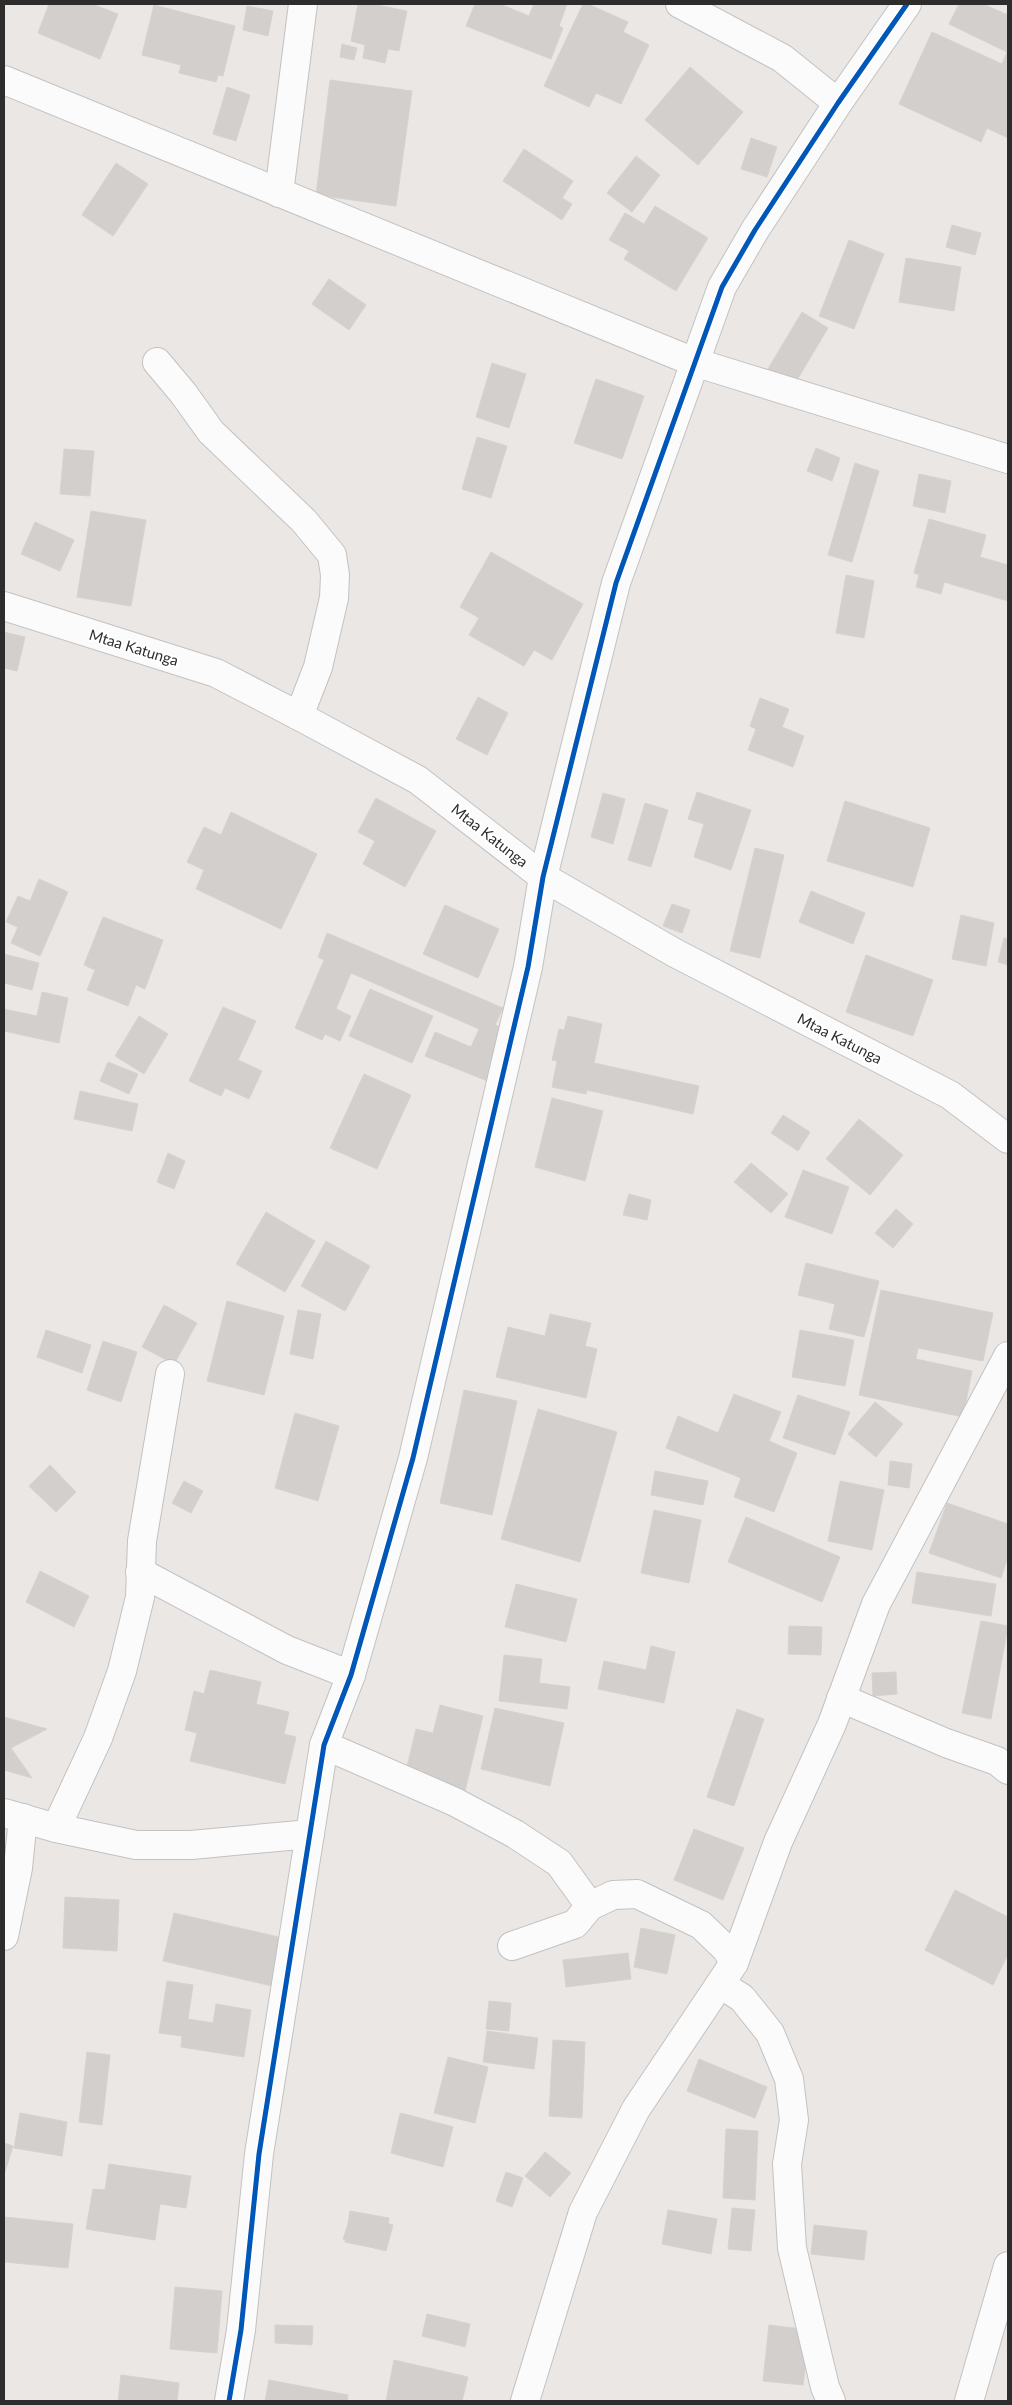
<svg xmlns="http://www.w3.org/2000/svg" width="1012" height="2405" font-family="Lato,sans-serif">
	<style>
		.building { fill: #d2cfcd; stroke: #d5d3d0 }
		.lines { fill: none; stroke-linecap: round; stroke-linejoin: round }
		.minor-casing { stroke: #c3c2c2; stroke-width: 30 }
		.minor { stroke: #fcfbfb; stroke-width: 28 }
		.cycleway-casing { stroke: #fff; stroke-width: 8 }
		.cycleway { stroke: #0057b8; stroke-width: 5 }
		.labels { text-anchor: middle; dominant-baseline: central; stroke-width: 4; stroke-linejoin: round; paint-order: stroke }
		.street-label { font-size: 15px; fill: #2d2d2d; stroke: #fff }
	</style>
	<rect width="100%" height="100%" fill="#eae7e4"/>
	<g class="building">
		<polygon points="49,4 92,4 118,14 100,59 38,33"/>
		<polygon points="358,4 372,4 407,11 399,51 388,49 385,63 363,58 365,45 351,41"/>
		<polygon points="475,4 500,4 529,16 534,4 567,4 559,26 563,28 551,59 466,26"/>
		<polygon points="583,4 588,4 628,22 623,32 649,45 621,104 596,93 589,107 544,86"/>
		<polygon points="959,4 983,4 1008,15 1008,138 987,128 981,142 899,104 932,32 1002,64 1007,52 949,24"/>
		<polygon points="154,5 235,26 223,76 218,75 216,82 179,73 181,65 142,55"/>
		<polygon points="247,6 273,11 268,36 243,30"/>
		<polygon points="342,44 357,48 354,60 340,57"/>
		<polygon points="690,67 743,112 698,165 645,120"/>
		<polygon points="330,80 412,91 396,206 316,195"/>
		<polygon points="227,87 250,95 236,141 213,134"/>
		<polygon points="751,138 777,147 767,177 741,169"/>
		<polygon points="524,149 573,181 562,198 572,204 562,220 503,181"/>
		<polygon points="636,156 660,175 632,212 607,193"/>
		<polygon points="116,163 148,184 113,236 82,215"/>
		<polygon points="655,206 708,238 676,291 624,259 629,251 609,240 625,213 644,224"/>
		<polygon points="952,225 981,233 975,255 946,247"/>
		<polygon points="849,240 884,254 854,329 819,316"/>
		<polygon points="906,258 961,267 954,311 899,302"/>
		<polygon points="329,279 366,305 349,330 312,304"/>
		<polygon points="802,312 828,328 794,385 768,369"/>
		<polygon points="492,363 526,374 509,428 476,417"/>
		<polygon points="596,379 644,396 622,459 574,443"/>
		<polygon points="477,437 507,446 491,498 462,489"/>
		<polygon points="816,448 840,458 832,481 807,471"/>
		<polygon points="64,449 94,451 90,496 60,494"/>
		<polygon points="855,463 879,471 852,562 828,555"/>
		<polygon points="919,474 951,481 945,513 913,506"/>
		<polygon points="91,511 146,520 131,606 77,597"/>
		<polygon points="929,519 986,535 980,557 1008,565 1008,601 944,582 941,594 916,587 919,575 914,573"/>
		<polygon points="35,522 74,540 60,571 21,554"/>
		<polygon points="491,552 583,604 552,660 534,650 524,666 469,635 479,618 460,607"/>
		<polygon points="846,575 874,581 864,638 836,633"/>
		<polygon points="4,632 25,637 17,671 4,668"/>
		<polygon points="478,697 508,713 487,755 456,739"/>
		<polygon points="760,698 789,709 782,727 804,736 793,767 748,750 756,729 750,726"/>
		<polygon points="697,792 751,810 731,870 694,857 704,824 688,819"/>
		<polygon points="603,793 625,799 613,844 591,837"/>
		<polygon points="376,798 436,831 405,887 363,864 375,841 358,832"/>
		<polygon points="845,801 930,828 913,887 827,861"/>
		<polygon points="645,803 668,810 651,867 628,860"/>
		<polygon points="231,812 317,854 281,929 196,889 204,870 187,862 204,827 221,835"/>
		<polygon points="755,848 784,855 760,958 730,951"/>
		<polygon points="39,879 68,892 40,956 11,943 18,927 6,922 18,896 30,901"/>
		<polygon points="811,891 865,913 853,944 799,922"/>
		<polygon points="672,904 690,910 682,933 663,926"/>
		<polygon points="445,905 499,929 478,978 423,954"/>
		<polygon points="961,915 994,923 986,966 952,959"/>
		<polygon points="103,917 163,940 145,989 136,985 128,1006 87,990 95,970 84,965"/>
		<polygon points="327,933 503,1008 495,1025 511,1031 490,1082 425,1056 435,1032 471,1047 479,1029 351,973 336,1009 351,1016 340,1041 325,1034 322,1040 295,1028 324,960 318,957"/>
		<polygon points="1004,938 1008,939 1008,965 998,962"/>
		<polygon points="4,954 39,963 32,990 4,983"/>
		<polygon points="866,955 933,980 913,1036 846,1012"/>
		<polygon points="370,989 433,1016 412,1063 349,1036"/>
		<polygon points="42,992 68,998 59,1043 4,1031 4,1009 37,1016"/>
		<polygon points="223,1007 256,1021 238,1060 262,1071 249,1099 225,1088 221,1096 189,1081"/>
		<polygon points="139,1016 168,1034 144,1074 115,1056"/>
		<polygon points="568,1016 602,1024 594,1063 699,1086 693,1114 587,1090 586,1094 552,1087 557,1061 552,1060 559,1029 564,1030"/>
		<polygon points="108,1062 138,1074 129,1094 100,1081"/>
		<polygon points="364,1074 411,1095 377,1169 330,1148"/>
		<polygon points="80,1091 138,1104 132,1131 74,1119"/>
		<polygon points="552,1098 603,1111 585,1181 535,1167"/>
		<polygon points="783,1115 810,1132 798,1151 771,1133"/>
		<polygon points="859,1119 903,1155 870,1195 826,1159"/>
		<polygon points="168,1153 185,1161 174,1189 157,1182"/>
		<polygon points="751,1163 788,1194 771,1213 734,1182"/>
		<polygon points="803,1170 849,1187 832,1234 785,1217"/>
		<polygon points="629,1194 651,1200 647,1220 623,1215"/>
		<polygon points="896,1209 913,1224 893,1248 875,1233"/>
		<polygon points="266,1212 315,1241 285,1292 236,1264"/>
		<polygon points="326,1241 370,1266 345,1311 301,1286"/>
		<polygon points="806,1263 879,1281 864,1337 829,1329 835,1304 798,1295"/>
		<polygon points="881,1290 993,1313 983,1361 918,1348 916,1359 972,1371 963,1417 859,1395"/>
		<polygon points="227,1301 284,1316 264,1395 207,1381"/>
		<polygon points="164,1305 197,1323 174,1364 142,1347"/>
		<polygon points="298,1310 321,1314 313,1359 290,1354"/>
		<polygon points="550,1314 591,1323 585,1346 597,1349 586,1398 496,1377 508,1327 545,1336"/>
		<polygon points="46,1330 91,1345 82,1373 37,1357"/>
		<polygon points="800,1330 854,1340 845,1386 792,1377"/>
		<polygon points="103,1341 137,1352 121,1402 87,1390"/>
		<polygon points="464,1390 517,1401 492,1515 440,1503"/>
		<polygon points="734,1394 781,1412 769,1441 797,1453 774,1512 734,1497 741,1478 666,1448 678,1416 718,1433"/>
		<polygon points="798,1395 850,1412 835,1455 783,1438"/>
		<polygon points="875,1402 903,1424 876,1457 848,1434"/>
		<polygon points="538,1409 617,1432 580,1562 501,1539"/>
		<polygon points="295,1413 339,1426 318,1501 275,1488"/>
		<polygon points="890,1461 912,1464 909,1488 888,1485"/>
		<polygon points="50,1465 76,1492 56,1512 29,1486"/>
		<polygon points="655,1471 708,1481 703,1505 651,1495"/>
		<polygon points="184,1481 203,1491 191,1513 172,1503"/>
		<polygon points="840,1481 884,1490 872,1550 828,1541"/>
		<polygon points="947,1503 1008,1524 1008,1556 1001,1578 929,1553"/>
		<polygon points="654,1510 701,1520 689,1583 641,1573"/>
		<polygon points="746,1517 840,1557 822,1602 728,1562"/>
		<polygon points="40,1571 89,1596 74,1627 26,1602"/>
		<polygon points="917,1572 996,1584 991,1616 912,1603"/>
		<polygon points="516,1584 577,1599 566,1642 505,1627"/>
		<polygon points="981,1621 1008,1626 991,1719 962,1713"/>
		<polygon points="789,1626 822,1627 821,1655 788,1654"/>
		<polygon points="651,1646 675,1652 664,1703 598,1689 604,1661 646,1670"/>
		<polygon points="504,1655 542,1659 539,1683 570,1687 567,1709 499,1701"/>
		<polygon points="210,1670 261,1682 256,1704 289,1712 284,1734 296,1737 285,1784 190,1761 197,1733 185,1730 194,1691 204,1694"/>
		<polygon points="896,1672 897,1694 873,1696 872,1673"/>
		<polygon points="440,1705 483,1716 465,1791 422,1780 423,1771 407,1767 416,1729 433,1733"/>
		<polygon points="495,1708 564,1723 550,1786 481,1769"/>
		<polygon points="737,1709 764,1719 734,1806 707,1797"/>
		<polygon points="4,1717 47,1729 11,1748 32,1778 4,1770"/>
		<polygon points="694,1829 744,1848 723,1900 674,1880"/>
		<polygon points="955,1890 1008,1917 1008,1954 993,1985 925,1950"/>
		<polygon points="65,1897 119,1900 117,1951 63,1948"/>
		<polygon points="174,1913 283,1938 272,1986 163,1961"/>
		<polygon points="641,1928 675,1935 667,1974 634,1967"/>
		<polygon points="628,1953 631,1979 566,1987 563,1960"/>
		<polygon points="167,1981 193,1985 188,2019 213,2023 216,2004 251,2010 244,2057 181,2047 182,2036 159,2033"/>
		<polygon points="489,2001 511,2003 509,2031 486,2029"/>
		<polygon points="487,2031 538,2038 534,2069 483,2062"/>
		<polygon points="553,2040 585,2042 582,2118 549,2116"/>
		<polygon points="87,2052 110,2055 102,2125 79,2122"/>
		<polygon points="448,2057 488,2067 475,2123 434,2113"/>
		<polygon points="699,2059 767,2087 755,2118 687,2091"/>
		<polygon points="20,2113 67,2122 62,2156 14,2148"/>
		<polygon points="401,2113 453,2127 443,2167 391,2153"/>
		<polygon points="400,2114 449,2126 441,2161 392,2149"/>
		<polygon points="726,2129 758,2131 755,2200 723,2198"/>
		<polygon points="4,2143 13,2146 4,2175"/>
		<polygon points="545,2152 571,2173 550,2197 525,2176"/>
		<polygon points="109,2164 191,2176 186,2208 160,2204 155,2240 86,2229 93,2189 105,2190"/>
		<polygon points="506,2172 523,2178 512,2207 496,2201"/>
		<polygon points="732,2208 755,2210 751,2251 728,2249"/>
		<polygon points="668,2210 717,2219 711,2254 662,2244"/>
		<polygon points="350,2211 389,2218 384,2250 345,2242"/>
		<polygon points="352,2212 393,2225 386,2251 343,2239"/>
		<polygon points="4,2217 73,2224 68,2268 4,2262"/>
		<polygon points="814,2225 867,2231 864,2260 811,2254"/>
		<polygon points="175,2287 222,2291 217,2353 170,2349"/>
		<polygon points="427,2314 470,2324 465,2347 422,2336"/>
		<polygon points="275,2325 313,2326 312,2345 275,2343"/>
		<polygon points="769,2325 810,2330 803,2385 763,2381"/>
		<polygon points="394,2360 468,2377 462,2401 386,2401"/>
		<polygon points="121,2375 179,2383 177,2401 118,2401"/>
		<polygon points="269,2380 348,2395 347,2401 265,2401"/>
	</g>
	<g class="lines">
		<g class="minor-casing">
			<g id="minor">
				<polyline points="680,4 782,58 838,103"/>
				<polyline points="4,80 694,362 1008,459"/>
				<polyline points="279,193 303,4"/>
				<polyline points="157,362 183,393 211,432 304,521 332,555 335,575 334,598 318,667 299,716"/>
				<polyline points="4,606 216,673 299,716 418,780 543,877 675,953 950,1095 1008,1139"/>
				<polyline points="140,1572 287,1650 351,1675"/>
				<polyline points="841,1698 946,1743 997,1761 1008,1770"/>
				<polyline points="324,1745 455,1802 515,1834 559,1863 590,1906"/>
				<polyline points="4,1813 56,1828 136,1845 191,1845 310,1834"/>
				<polyline points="56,1828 98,1738 122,1671 140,1597 142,1541 170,1374"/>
				<polyline points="4,1936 18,1868 23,1818"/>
				<polyline points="512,1946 575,1924 590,1906 613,1895 637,1894 701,1925 727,1950 734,1963"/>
				<polyline points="720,1984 742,1998 770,2033 789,2079 794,2120 787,2164 792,2248 825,2387 831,2401"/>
				<polyline points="229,2401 241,2330 259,2154 324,1745 351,1675 413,1458 528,967 543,877 616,583 722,287 755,230 838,103 907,4"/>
				<polyline points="525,2401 583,2212 636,2109 734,1963 778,1842 832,1724 876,1604 1008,1356"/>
				<polyline points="969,2401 1008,2266"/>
			</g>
		</g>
		<use href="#minor" class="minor"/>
		<g class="cycleway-casing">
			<polyline id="cycleway" points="229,2401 241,2330 259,2154 324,1745 351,1675 413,1458 528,967 543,877 616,583 722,287 755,230 838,103 907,4"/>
		</g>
		<use href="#cycleway" class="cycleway"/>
	</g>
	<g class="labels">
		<g class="street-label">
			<text transform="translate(134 647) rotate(17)">Mtaa Katunga</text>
			<text transform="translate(490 835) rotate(38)">Mtaa Katunga</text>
			<text transform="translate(840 1038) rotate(27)">Mtaa Katunga</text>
		</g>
	</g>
	<rect width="1012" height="2405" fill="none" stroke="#2d2d2d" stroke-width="10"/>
</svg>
